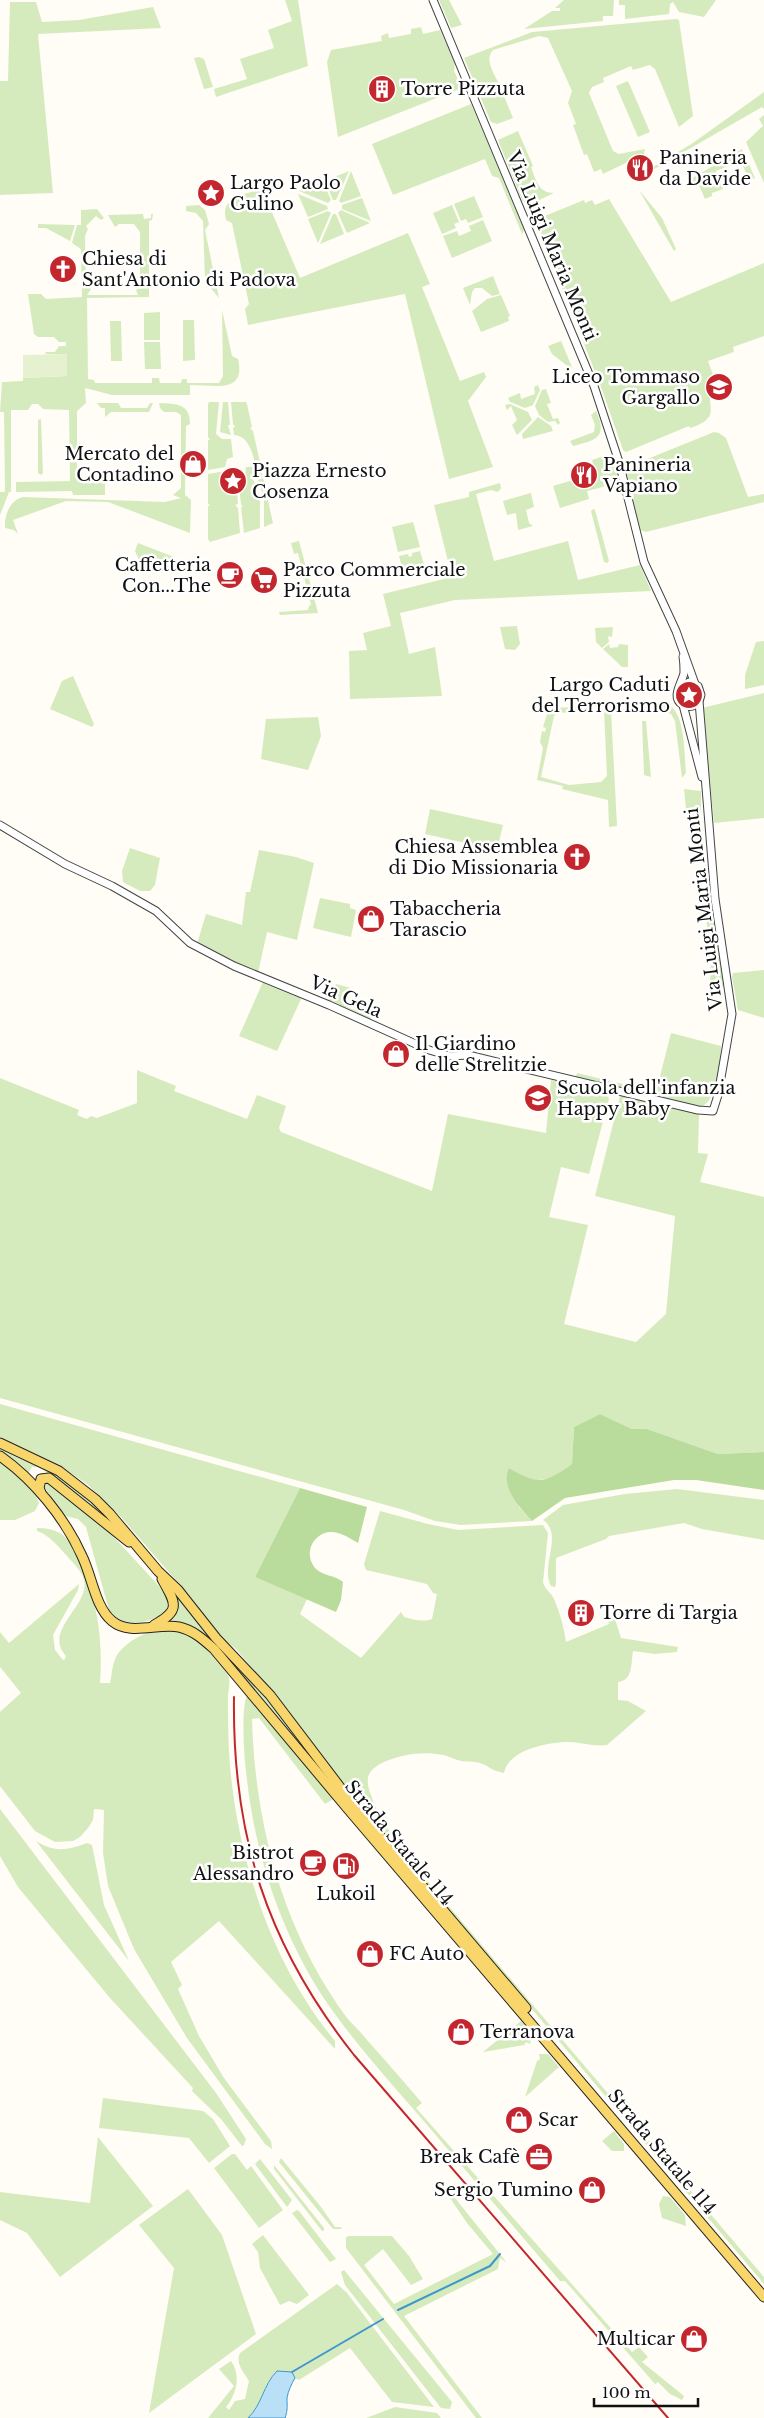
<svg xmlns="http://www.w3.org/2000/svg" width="764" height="2418" font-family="'Libre Baskerville',serif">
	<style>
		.green { fill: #d5ebbd }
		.forest { fill: #b9dc9c }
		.pitch { fill: #e6f2cf }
		.water { fill: #b9e0f7; stroke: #3f96cf }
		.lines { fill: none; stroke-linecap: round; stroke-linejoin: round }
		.stream { stroke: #3f96cf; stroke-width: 2 }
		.minor-casing { stroke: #444; stroke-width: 9 }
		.major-casing { stroke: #222; stroke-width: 11 }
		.minor { stroke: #fff; stroke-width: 7 }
		.major { stroke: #f9d66b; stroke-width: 9 }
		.rail { stroke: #c4262e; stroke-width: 2 }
		.labels { text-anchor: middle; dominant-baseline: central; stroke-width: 5; stroke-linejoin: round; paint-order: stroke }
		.poi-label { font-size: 18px; fill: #111; stroke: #fff; text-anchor: start }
		.street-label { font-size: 18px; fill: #111; stroke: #fff }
	</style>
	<rect width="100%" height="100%" fill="#fffdf5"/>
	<g class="green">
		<polygon points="285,0 298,0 308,66 216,97 214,89 247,79 240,59 274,48 268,30 292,21"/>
		<polygon points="439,0 449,0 462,25 451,28"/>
		<polygon points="564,0 614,0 613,16 603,16 603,21 524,29 552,11 560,11 560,8 555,8"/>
		<polygon points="619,0 716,0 704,17 679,12 673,2 670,4 669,14 625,19 625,5 619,5"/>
		<polygon points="10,2 36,2 42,22 79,20 153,7 161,28 38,34 53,193 0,195 0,81 8,81"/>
		<path d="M676,19L679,20L693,116L679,127L655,69L650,65L633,70L631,66L603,78L604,82L592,87L589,93L613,151L619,154L645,149L644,154L603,174L601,169L594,172L587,154L584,155L573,125L576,124L568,103L572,91L548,38L539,36L493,50C484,60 494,73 499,84L496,85L498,88L500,87L513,118L497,124L491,122L464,58L532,32Z"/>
		<polygon points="421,27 423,34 440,30 455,63 454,71 462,88 338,137 327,62 331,50 382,41 381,36 388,33 389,38 411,34 411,29"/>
		<polygon points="199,57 204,59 213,87 204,89 194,58"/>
		<polygon points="628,81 650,132 638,137 616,86"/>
		<polygon points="764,92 764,109 762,107 644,175 643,173 693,143"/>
		<polygon points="471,104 525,229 522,234 499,178 492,176 485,159 393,195 372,144"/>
		<polygon points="764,115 764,183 746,142 763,126 759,119"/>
		<path d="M518,131L533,166L531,167C536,180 538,193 554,193L535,202L526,203L522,200L498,140Z"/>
		<polygon points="742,149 755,178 749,180 741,161 716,171 723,189 712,193 712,196 705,199 697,181 688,184 689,180"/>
		<polygon points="349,171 336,200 333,200 325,181"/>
		<polygon points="351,171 361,196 341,203 339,201"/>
		<polygon points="323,182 331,200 328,203 299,191"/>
		<path d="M262,189L300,278L408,233L430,284L422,287L460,381L484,372L486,377L468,401L493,467L449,479L405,294L248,325L245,309L249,304L232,223L226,220C220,196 244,195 262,189Z"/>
		<polygon points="639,190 662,218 676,249 674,251"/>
		<polygon points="298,194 327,206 328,209 308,217"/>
		<polygon points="474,196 483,217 468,223 466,219 461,221 454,204"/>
		<polygon points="362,198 371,221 342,209 342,205"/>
		<path d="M609,199L671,302L764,263V336L733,347L734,352L708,361L715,380C699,401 728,416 690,428L689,426L626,452L623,450L601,387L537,224L540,218L584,200L585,203L592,200L595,205Z"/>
		<polygon points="199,205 205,210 209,224 205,230 219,298 205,281 203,221 196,213 186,211 186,206"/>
		<polygon points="452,205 459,222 454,224 456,228 442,234 433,213"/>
		<path d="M97,209L104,218L101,220L96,216L86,226L88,229L85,236L86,286L91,289L87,295H138L136,290L140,287V232L134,224H119L115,227L108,215L143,214L144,219L151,218V214H153L152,220L149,221V297L87,298L88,379L94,380L95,383H152V378H159L160,383H181L182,379H187V383H219L223,376L222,310L232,356L238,359C246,394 215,385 190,385V395H112L85,388L86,403L77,411V480H105V495H73L72,491L16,492V482L70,481L69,410L43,409L38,404H32L28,410H11V492H9L0,515V492H5L4,412H0L2,382L23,381V378L67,376V354H46L45,352H55L59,346H66V342H59L54,337H38L34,334L28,294H41L46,299L82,297L81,249L72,243L77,225H81V210Z"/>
		<polygon points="341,210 370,223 347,233 338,213"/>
		<polygon points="328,211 331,213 318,243 308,219"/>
		<polygon points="333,214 336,214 344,234 320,244"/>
		<polygon points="483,220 492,241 452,258 443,236 457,231 459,236 471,231 469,226"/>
		<polygon points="38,224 75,225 70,241 46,228 38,228"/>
		<polygon points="493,276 500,294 492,296 482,288 475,288 472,292 470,305 463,288"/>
		<polygon points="501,295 510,316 508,317 509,321 481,332 472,311 487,299"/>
		<polygon points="160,312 160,340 144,340 144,313"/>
		<polygon points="183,320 194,320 195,360 183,361"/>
		<polygon points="110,321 121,321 122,361 111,361"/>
		<polygon points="561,341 572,367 570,368 552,354 548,346"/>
		<polygon points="144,342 160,342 161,369 145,369"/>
		<polygon points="538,385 540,390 533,405 525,408 510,402 508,398 520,393 521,399 535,394 534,387"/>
		<polygon points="546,389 551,403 547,404 553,419 558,418 560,423 558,425 555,421 548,422 539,415 535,406 542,390"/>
		<polygon points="209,402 219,402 216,434 222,439 231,439 233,457 227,459 225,467 208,470 208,440 210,440 208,437 208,404"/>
		<polygon points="223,402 228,402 230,425 228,425 231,435 220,432"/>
		<path d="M231,402H246L247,404L252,427L250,428L253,431L260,462L255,463C252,451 248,436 234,435L233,428L235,427L233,424Z"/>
		<polygon points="97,403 118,403 121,408 147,408 150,403 153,403 149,412 111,412 105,417 105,408 101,408"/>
		<path d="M159,403C176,404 190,403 190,424L186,426L185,495L191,500L190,533L108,502L66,501L13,520L18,534L14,530L5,528C4,515 10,500 23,497L165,502L181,498L173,495L181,488V415L176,412H164L160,408Z"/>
		<polygon points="510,404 528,412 532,420 517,435 512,425 517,420 511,406 507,410 505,405"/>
		<path d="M596,411C608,437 597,440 573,446L570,441L594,432L595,425L591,415Z"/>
		<polygon points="538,417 551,426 553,431 523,439 522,434"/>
		<polygon points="41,419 43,473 41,475 38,473 38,420"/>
		<polygon points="714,432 719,433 726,438 748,497 764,494 764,502 646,532 640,530 626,471 630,466"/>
		<path d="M601,457L610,461L612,459L618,474C613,486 599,488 587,491L589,499L560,508L553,486L587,476L586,473L595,471L592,460Z"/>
		<polygon points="260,465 267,493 265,494 267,496 273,523 264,527 264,498 257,477 256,466"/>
		<polygon points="246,467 252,467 252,476 260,498 260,528 244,533 241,507 243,507 241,504 238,477 245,476"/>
		<polygon points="226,471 229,478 236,478 238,504 235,505 238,508 240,533 210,542 208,539 208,506 210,506 208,503 208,474"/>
		<polygon points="500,483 501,488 498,492 491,490 476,494 494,561 568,541 578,580 640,565 651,591 455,600 400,613 409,654 435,647 442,696 350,699 349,651 367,650 363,633 391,626 383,594 452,577 434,505 469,497 469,492"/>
		<polygon points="531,493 534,507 526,510 529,523 533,526 518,530 516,513 507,515 503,501"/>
		<polygon points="593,509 595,510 609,561 607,563 604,562 591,511"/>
		<polygon points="413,522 420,547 398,552 392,527"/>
		<polygon points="299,541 318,613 280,615 279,612 308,610 309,606 311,605 298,553 294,554 291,543"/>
		<polygon points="138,543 174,557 143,569 135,551"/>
		<polygon points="420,551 426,571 404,576 399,556 408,554 409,557 412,556 412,553"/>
		<polygon points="517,626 520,644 515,650 505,649 500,627"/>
		<polygon points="613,627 612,637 608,636 609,642 602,648 596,642 595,628"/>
		<polygon points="764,641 764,685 745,689 745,675 756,642"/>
		<polygon points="609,644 610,648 618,647 619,644 628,645 628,667 622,667 603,649"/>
		<polygon points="73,676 94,724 92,727 50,709 62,681"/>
		<polygon points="764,693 764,818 714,823 702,708"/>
		<path d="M666,703C686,711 684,754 686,773L682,778L675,721L671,714L664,712L613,713V710L638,709V704Z"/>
		<polygon points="576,707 575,712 558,713 554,716 541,777 569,785 601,782 607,776 604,710 611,710 617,826 609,827 608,800 562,789 563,786 537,780 543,748 540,742 542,731 545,732 546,728 543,727 548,711 552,708"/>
		<polygon points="318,717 321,736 308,770 261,759 266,719"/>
		<polygon points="642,721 646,721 651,777 644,775"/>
		<polygon points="684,789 701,791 701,812 695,827 694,819 687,818"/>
		<polygon points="430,809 503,825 497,850 425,834"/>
		<polygon points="130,848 160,858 155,885 150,891 140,891 123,882 122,871"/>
		<polygon points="259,850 296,857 314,863 297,940 267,932 258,973 197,944 206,914 242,925 246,892 250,892"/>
		<polygon points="320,898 350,904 350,908 356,910 351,937 313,928"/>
		<polygon points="704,900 711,905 724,985 719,991 710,989 711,959"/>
		<polygon points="764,970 764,1018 738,1010 732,977 733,973"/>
		<polygon points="263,982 302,997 277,1051 239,1036"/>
		<polygon points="336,984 351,988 347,1007 371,1017 370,1021 328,1001"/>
		<path d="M671,1033L721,1046C721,1061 717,1103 700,1107L576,1077L577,1073L656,1092Z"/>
		<polygon points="137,1070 176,1086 174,1091 247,1119 257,1095 286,1106 279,1128 281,1132 432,1191 448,1114 546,1133 551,1080 607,1093 609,1099 589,1174 561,1167 549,1217 588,1225 564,1324 636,1342 666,1314 675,1216 595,1196 620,1096 699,1114 698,1153 708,1154 700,1182 764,1197 764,1452 718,1454 647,1429 632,1429 600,1414 574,1427 572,1464 551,1478 532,1481 509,1468 519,1507 532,1521 461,1525 435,1521 404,1510 0,1398 0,1078 79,1110 77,1115 87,1119 91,1116 97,1118 137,1103"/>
		<path d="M0,1404L300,1488L255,1577L307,1599L300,1614L361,1658L401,1612L404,1617C414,1620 423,1622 432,1619L437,1594L433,1593L427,1584L366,1570L364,1564L380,1511L428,1524L458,1530L543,1525L548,1533L543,1582C545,1590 551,1592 554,1599C560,1613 564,1627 566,1642L609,1624L607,1617L614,1616L621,1638L678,1647L677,1652L655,1654L633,1651C631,1663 633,1681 618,1682V1700L628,1701L646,1711L607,1745C594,1747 581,1742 568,1742C548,1742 508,1750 504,1773C491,1771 490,1766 480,1763C474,1761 467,1762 461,1761C455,1760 449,1756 443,1755C423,1751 403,1754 384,1762C365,1771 365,1780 372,1798C380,1821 399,1848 419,1861H409L354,1798L262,1680L236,1649L217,1634L193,1600L120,1516L87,1484L62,1467L0,1437Z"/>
		<path d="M0,1446C40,1466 88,1486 113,1526L88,1502L39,1467H32L28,1474L0,1453Z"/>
		<path d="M0,1461C15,1473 32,1485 39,1503L35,1511L15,1520H0Z"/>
		<path d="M46,1480L100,1522L171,1599L170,1609C152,1623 125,1631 109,1610L86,1527L78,1519L65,1516L43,1486Z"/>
		<path d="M677,1489L764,1500V1540L702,1529L684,1523L609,1536L606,1539L556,1558V1584L555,1587L551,1586C540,1566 564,1534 543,1520L563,1505L625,1494Z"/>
		<path d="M37,1528C45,1528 52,1529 60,1533C71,1540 76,1553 81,1565C98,1603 103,1641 100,1683H110C112,1675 112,1665 116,1657C120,1649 129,1642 138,1637C171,1620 195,1634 216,1660C220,1665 225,1670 228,1675C231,1681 228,1691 228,1697C228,1720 228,1743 230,1766C239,1864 272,1964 335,2041V2049L219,1921L171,1962L182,1985L178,1989L199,2036L224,2078L271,2141L272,2149L265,2144L187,2038L134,1949L108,1886L103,1853L104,1810L94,1809L93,1820L88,1828L80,1837L73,1841L55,1842L35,1831L0,1786V1712L21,1693L0,1667V1632L9,1643L79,1584L78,1590L53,1635L55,1650L63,1660L65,1659L66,1656C42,1630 91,1605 84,1580C82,1571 72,1562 66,1555C59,1547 48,1534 37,1531Z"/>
		<polygon points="175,1594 269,1700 304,1748 210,1638 187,1625 169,1622 178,1606"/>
		<path d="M247,1696L335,1798L325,1804L259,1718L252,1719C255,1825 283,1931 347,2018C353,2025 361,2032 367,2040C386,2061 404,2082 422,2103L416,2108L632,2352L639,2347L648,2357L642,2362L684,2396L682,2400L670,2394L658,2382L655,2384L565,2281H560C516,2229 472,2178 428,2126C392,2084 354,2043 323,1997C279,1929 254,1851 246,1771C244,1757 241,1706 247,1696Z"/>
		<polygon points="0,1809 216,2093 246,2139 244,2145 242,2146 221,2119 192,2091 193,2088 110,1998 18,1887 0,1856"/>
		<path d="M36,1841C55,1853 68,1850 87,1843L92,1845L104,1905L129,1961Z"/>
		<polygon points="420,1867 426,1875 424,1877 764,2277 764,2284 418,1874"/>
		<polygon points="521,2021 532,2035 530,2044 526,2042 524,2045 483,2052"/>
		<polygon points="539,2054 548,2054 559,2067 525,2097 537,2061 540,2059"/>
		<polygon points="103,2098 203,2111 213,2119 230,2146 209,2163 189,2138 99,2128"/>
		<polygon points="614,2131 624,2144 624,2151 612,2151 602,2141"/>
		<polygon points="98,2137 153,2206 60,2277 27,2233 0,2220 0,2192 90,2203"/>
		<polygon points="232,2154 235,2154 247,2170 251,2166 283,2210 259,2228 214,2168"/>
		<polygon points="281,2158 321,2207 335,2227 340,2227 342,2229 333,2229 279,2162"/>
		<polygon points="260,2159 292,2200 287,2207 255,2164"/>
		<polygon points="274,2165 324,2228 324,2231 322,2231 274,2169"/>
		<polygon points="188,2189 222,2235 256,2334 149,2413 174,2268 139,2225"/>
		<polygon points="451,2193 507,2263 500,2258 498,2269 404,2316 482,2418 476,2418 346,2248 346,2237 349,2236 392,2236 409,2256 423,2279 411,2285 383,2249 364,2265 394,2304 493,2254 467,2223 448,2195"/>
		<polygon points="663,2196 670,2197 685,2215 686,2226 662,2218 659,2204"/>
		<polygon points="297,2210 299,2211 336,2259 330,2262 292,2213"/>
		<polygon points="263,2235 309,2295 297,2304 289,2301 280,2305 260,2268 258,2252 252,2244"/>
		<polygon points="344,2270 452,2402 450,2409 441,2408 345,2285 341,2272"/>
		<path d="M337,2284L347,2293L434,2407L392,2402L350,2348L299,2380L295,2378L292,2372L277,2371C263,2385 262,2405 248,2418H208L234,2386L219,2369L231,2361C241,2375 237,2394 226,2407L229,2410L235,2401L245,2399L249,2381C244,2372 235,2364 240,2353Z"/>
		<polygon points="395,2407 437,2413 441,2418 366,2418"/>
	</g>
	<g class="forest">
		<path d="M600,1414L632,1429H647L718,1454L764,1452V1490L696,1480H674L565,1498L532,1521C520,1508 500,1487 509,1468C539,1485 543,1484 572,1464L574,1427Z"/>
		<path d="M300,1488L367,1507L358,1543C350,1538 339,1531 329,1532C311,1535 304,1555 315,1568C322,1576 335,1575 343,1582L341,1600L336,1612L255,1577Z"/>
	</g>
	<polygon class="pitch" points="67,354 67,376 23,378 23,355"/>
	<path class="water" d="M277,2371L292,2372L295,2378C292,2383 288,2391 287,2398C287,2405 288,2410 285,2418H248C262,2405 263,2385 277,2371Z"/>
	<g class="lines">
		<g class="stream">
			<polyline points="398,2310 490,2266 500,2254"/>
			<polyline points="292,2372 383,2319"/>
		</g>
		<g class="minor-casing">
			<g id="minor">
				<polyline points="433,0 594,386 619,462 644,562 676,631 695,684"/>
				<path d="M680,687L689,682L698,686L701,695C700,699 699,703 695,705C691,707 687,707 683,705C670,698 682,683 684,673C684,667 684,662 683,657"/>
				<polyline points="683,705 702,777"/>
				<polyline points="0,825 65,864 112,886 156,911 190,943 234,966 329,1005 429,1050 450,1056 468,1055 698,1110 713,1111 718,1095 732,1014 715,899 699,701"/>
			</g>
		</g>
		<g class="major-casing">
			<g id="major">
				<polyline points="0,1443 59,1471 95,1499 110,1514 158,1571 178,1590 216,1638 270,1695 352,1803 526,2008"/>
				<path d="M0,1456C34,1480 65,1518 82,1556C92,1576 95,1607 112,1621C130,1636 157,1623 179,1627C193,1630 204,1640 214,1649L348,1809L764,2297"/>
				<polyline points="41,1493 39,1488 41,1479 49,1478 129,1542"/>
				<path d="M154,1625C181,1610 176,1604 162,1579"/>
			</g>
		</g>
		<use href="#minor" class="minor"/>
		<use href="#major" class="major"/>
		<path class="rail" d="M234,1697C232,1836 267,1945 354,2055L668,2418"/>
	</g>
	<defs>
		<g id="building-disc" transform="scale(1.4375)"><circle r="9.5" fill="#c4262e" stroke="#fff"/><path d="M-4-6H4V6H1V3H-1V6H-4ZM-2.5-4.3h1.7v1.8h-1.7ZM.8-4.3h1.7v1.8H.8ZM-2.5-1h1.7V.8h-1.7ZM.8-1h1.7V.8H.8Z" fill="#fff"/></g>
		<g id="restaurant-disc" transform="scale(1.4375)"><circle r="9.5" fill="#c4262e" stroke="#fff"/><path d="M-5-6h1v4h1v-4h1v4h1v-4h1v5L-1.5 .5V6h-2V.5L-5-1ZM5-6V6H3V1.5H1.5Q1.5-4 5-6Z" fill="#fff"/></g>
		<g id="sight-disc" transform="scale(1.4375)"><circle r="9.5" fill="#c4262e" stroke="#fff"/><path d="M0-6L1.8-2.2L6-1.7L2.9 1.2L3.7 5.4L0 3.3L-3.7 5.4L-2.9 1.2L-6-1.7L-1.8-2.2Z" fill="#fff"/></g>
		<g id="church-disc" transform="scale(1.4375)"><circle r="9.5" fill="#c4262e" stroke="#fff"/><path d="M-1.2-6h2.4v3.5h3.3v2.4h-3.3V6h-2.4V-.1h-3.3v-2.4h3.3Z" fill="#fff"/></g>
		<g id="school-disc" transform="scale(1.4375)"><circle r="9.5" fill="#c4262e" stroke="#fff"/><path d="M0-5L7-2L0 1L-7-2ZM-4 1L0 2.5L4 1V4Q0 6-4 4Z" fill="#fff"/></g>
		<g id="shop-disc" transform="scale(1.4375)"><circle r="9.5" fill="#c4262e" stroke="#fff"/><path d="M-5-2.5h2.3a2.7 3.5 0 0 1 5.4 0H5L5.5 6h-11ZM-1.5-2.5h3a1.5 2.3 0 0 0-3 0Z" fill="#fff"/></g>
		<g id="cafe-disc" transform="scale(1.4375)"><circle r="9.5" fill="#c4262e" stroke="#fff"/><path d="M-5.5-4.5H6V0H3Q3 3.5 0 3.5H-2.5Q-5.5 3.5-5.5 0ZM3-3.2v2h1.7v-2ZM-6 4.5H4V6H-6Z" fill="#fff"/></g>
		<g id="supermarket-disc" transform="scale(1.4375)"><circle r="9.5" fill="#c4262e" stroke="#fff"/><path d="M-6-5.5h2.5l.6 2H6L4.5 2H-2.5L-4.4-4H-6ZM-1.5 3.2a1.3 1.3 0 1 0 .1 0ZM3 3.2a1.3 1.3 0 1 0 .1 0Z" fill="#fff"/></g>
		<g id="fuel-disc" transform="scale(1.4375)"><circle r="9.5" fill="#c4262e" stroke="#fff"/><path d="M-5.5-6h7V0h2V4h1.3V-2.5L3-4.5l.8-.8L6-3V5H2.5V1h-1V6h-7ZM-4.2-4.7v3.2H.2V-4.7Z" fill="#fff"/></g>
		<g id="office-disc" transform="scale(1.4375)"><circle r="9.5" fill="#c4262e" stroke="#fff"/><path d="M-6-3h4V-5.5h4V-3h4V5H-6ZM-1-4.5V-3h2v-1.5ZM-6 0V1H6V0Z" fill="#fff"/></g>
	</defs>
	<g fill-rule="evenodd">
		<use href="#building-disc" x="382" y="89"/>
		<use href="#restaurant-disc" x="640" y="168"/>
		<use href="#sight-disc" x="211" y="193"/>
		<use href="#church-disc" x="63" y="269"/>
		<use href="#school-disc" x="719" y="387"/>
		<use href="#shop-disc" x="193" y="464"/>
		<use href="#restaurant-disc" x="584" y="475"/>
		<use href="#sight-disc" x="233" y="481"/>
		<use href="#cafe-disc" x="230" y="575"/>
		<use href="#supermarket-disc" x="264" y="580"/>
		<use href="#sight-disc" x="689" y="695"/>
		<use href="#church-disc" x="577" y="857"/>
		<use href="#shop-disc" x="371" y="919"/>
		<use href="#shop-disc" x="396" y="1054"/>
		<use href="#school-disc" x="538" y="1098"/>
		<use href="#building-disc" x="581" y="1613"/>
		<use href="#cafe-disc" x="313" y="1863"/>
		<use href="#fuel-disc" x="346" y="1866"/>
		<use href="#shop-disc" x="370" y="1954"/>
		<use href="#shop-disc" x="461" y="2032"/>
		<use href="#shop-disc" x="519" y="2120"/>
		<use href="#office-disc" x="539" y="2157"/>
		<use href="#shop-disc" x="592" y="2190"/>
		<use href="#shop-disc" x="694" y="2339"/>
	</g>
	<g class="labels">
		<g class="poi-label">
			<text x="401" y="89">Torre Pizzuta</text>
			<text x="659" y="158">Panineria<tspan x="659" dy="21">da Davide</tspan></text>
			<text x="230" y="183">Largo Paolo<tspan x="230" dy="21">Gulino</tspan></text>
			<text x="82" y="259">Chiesa di<tspan x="82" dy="21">Sant'Antonio di Padova</tspan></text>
			<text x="700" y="377" text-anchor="end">Liceo Tommaso<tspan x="700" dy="21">Gargallo</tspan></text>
			<text x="174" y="454" text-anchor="end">Mercato del<tspan x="174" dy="21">Contadino</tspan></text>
			<text x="603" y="465">Panineria<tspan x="603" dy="21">Vapiano</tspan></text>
			<text x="252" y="471">Piazza Ernesto<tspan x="252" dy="21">Cosenza</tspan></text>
			<text x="211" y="565" text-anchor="end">Caffetteria<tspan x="211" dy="21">Con...The</tspan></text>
			<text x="283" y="570">Parco Commerciale<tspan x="283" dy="21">Pizzuta</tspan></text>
			<text x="670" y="685" text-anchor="end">Largo Caduti<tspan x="670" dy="21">del Terrorismo</tspan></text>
			<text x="558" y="847" text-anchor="end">Chiesa Assemblea<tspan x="558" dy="21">di Dio Missionaria</tspan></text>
			<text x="390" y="909">Tabaccheria<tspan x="390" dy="21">Tarascio</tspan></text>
			<text x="415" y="1044">Il Giardino<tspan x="415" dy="21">delle Strelitzie</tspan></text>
			<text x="557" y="1088">Scuola dell'infanzia<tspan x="557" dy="21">Happy Baby</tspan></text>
			<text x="600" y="1613">Torre di Targia</text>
			<text x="294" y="1853" text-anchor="end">Bistrot<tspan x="294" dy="21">Alessandro</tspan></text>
			<text x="346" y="1894" text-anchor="middle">Lukoil</text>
			<text x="389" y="1954">FC Auto</text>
			<text x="480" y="2032">Terranova</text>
			<text x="538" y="2120">Scar</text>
			<text x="520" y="2157" text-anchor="end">Break Cafè</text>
			<text x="573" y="2190" text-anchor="end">Sergio Tumino</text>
			<text x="675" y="2339" text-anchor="end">Multicar</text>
		</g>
		<g class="street-label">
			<text transform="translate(552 246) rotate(67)">Via Luigi Maria Monti</text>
			<text transform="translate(704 909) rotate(-97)">Via Luigi Maria Monti</text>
			<text transform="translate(346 997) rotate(24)">Via Gela</text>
			<text transform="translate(399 1843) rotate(50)">Strada Statale 114</text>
			<text transform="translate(662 2152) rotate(50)">Strada Statale 114</text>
		</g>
	</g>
	<path d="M594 2398v8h104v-8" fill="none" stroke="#111111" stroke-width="2.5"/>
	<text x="602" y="2398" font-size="15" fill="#111111" stroke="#ffffff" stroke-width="4" paint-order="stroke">100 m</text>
</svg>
